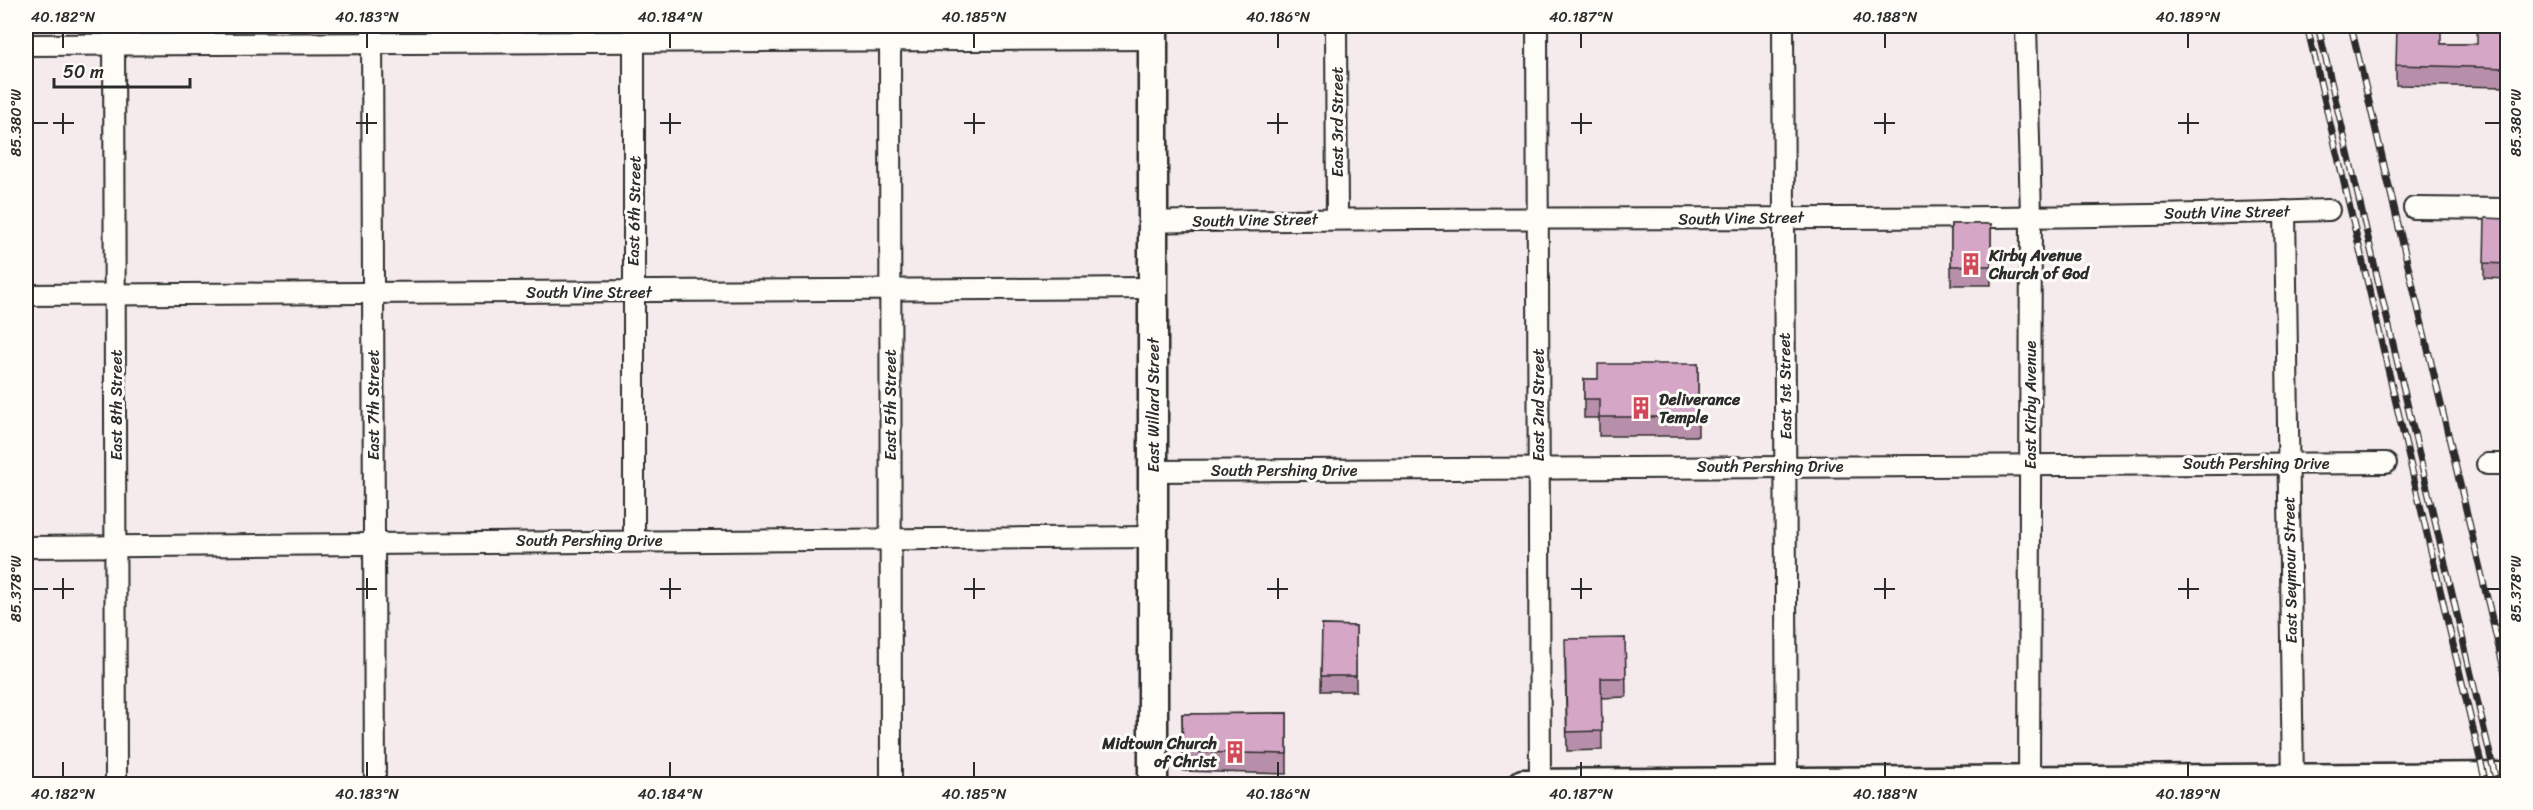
<svg xmlns="http://www.w3.org/2000/svg" width="2533" height="810" font-family="Sriracha,sans-serif">
	<style>
		.lines { fill: none; stroke-linecap: round; stroke-linejoin: round }
		.street-casing { stroke: #2b2b2b; stroke-width: 24 }
		.secondary-casing { stroke: #2b2b2b; stroke-width: 33 }
		.street { stroke: #fdfcf7; stroke-width: 20 }
		.secondary { stroke: #fdfcf7; stroke-width: 28 }
		.rail-casing { stroke: #2b2b2b; stroke-width: 7 }
		.rail { stroke: #fdfcf7; stroke-width: 4.5; stroke-dasharray: 14; stroke-linecap: butt }
		.wall { fill: #b78faa; stroke: #2b2b2b; stroke-width: 1.5 }
		.building { fill: #d5a6c6; stroke: #2b2b2b; stroke-width: 1.5 }
		.ticks { fill: none; stroke: #2b2b2b; stroke-width: 2 }
		.labels { text-anchor: middle; dominant-baseline: central; stroke-width: 6; stroke-linejoin: round; paint-order: stroke }
		.street-label { font-size: 16px; fill: #2b2b2b; stroke: #fdfcf7 }
		.poi-label { font-size: 16px; font-weight: bold; fill: #2b2b2b; stroke: #fdfcf7; text-anchor: start }
		.neatline { fill: none; stroke: #2b2b2b; stroke-width: 2 }
		.ticks-label { font-size: 15px; text-anchor: middle; fill: #2b2b2b }
	</style>
	<rect width="100%" height="100%" fill="#f5ebed"/>
	<filter id="ink" filterUnits="userSpaceOnUse"><feTurbulence type="fractalNoise" baseFrequency=".0167" numOctaves="2"/><feDisplacementMap in="SourceGraphic" scale="12" xChannelSelector="R" yChannelSelector="G"/><feConvolveMatrix kernelMatrix="1 2 1 2 8 2 1 2 1" color-interpolation-filters="sRGB"/></filter>
	<g filter="url(#ink)">
		<g class="lines">
			<g class="street-casing">
				<g id="street">
					<polyline points="114,26 116,784"/>
					<polyline points="372,26 375,784"/>
					<polyline points="890,26 891,784"/>
					<polyline points="1336,26 1337,218"/>
					<polyline points="1537,26 1540,784"/>
					<polyline points="1783,26 1787,783"/>
					<polyline points="2026,26 2031,215 2029,784"/>
					<polyline points="26,45 1153,39"/>
					<polyline points="2414,208 2508,209"/>
					<polyline points="2285,211 2293,784"/>
					<path d="M1152,222C1544,214 1937,224 2329,210"/>
					<polyline points="26,295 1152,288"/>
					<polyline points="2487,464 2508,464"/>
					<polyline points="1153,471 2386,463"/>
					<polyline points="634,540 634,26"/>
					<polyline points="26,547 1153,537"/>
				</g>
			</g>
			<g class="secondary-casing">
				<g id="secondary">
					<polyline points="1153,784 1153,26"/>
					<polyline points="1523,784 2508,777"/>
				</g>
			</g>
			<use href="#street" class="street"/>
			<use href="#secondary" class="secondary"/>
			<g class="rail-casing">
				<g id="rail">
					<polyline points="2307,26 2486,784"/>
					<polyline points="2318,26 2497,784"/>
					<polyline points="2351,26 2508,686"/>
				</g>
			</g>
			<use href="#rail" class="rail"/>
		</g>
		<g class="wall">
			<polygon points="2508,29 2508,87 2396,85 2396,65 2441,44 2477,44"/>
			<polygon points="2508,219 2508,279 2484,278 2484,263"/>
			<rect x="1951" y="224" width="40" height="61"/>
			<polygon points="1698,364 1698,436 1599,436 1599,418 1584,418 1584,379 1598,379"/>
			<polygon points="1322,625 1356,626 1356,691 1321,691"/>
			<polygon points="1625,638 1626,697 1601,698 1602,750 1567,751 1565,658"/>
			<polygon points="1287,713 1287,774 1183,771 1182,714"/>
		</g>
		<g class="building">
			<polygon points="2397,26 2441,26 2441,44 2477,44 2477,29 2508,29 2508,68 2396,65"/>
			<polygon points="2485,218 2508,219 2508,264 2484,263"/>
			<rect x="1951" y="224" width="40" height="42"/>
			<polygon points="1598,364 1698,364 1698,417 1599,417 1599,399 1584,399 1584,379 1598,379"/>
			<polygon points="1322,625 1356,626 1356,676 1321,676"/>
			<polygon points="1625,638 1626,678 1601,678 1602,731 1567,732 1565,639"/>
			<polygon points="1287,713 1287,754 1183,752 1182,714"/>
		</g>
	</g>
	<path class="ticks" d="M63,33V48M367,33V48M670,33V48M974,33V48M1278,33V48M1581,33V48M1885,33V48M2188,33V48M63,113V134M367,113V134M670,113V134M974,113V134M1278,113V134M1581,113V134M1885,113V134M2188,113V134M33,123H48M53,123H74M356,123H377M660,123H681M964,123H985M1267,123H1288M1571,123H1592M1874,123H1895M2178,123H2199M2485,123H2500M63,578V599M367,578V599M670,578V599M974,578V599M1278,578V599M1581,578V599M1885,578V599M2188,578V599M33,589H48M53,589H74M356,589H377M660,589H681M964,589H985M1267,589H1288M1571,589H1592M1874,589H1895M2178,589H2199M2485,589H2500M63,762V777M367,762V777M670,762V777M974,762V777M1278,762V777M1581,762V777M1885,762V777M2188,762V777"/>
	<defs>
		<g id="building-bare" transform="scale(1.8)"><path d="M-4-6H4V6H1V3H-1V6H-4ZM-2.5-4.3h1.7v1.8h-1.7ZM.8-4.3h1.7v1.8H.8ZM-2.5-1h1.7V.8h-1.7ZM.8-1h1.7V.8H.8Z" fill="#d1495b" stroke="#fdfcf7" stroke-width="2.5" paint-order="stroke"/></g>
	</defs>
	<g fill-rule="evenodd">
		<use href="#building-bare" x="1971" y="264"/>
		<use href="#building-bare" x="1641" y="408"/>
		<use href="#building-bare" x="1235" y="752"/>
	</g>
	<g class="labels">
		<g class="street-label">
			<text transform="translate(1337 122) rotate(-90)">East 3rd Street</text>
			<text transform="translate(634 211) rotate(-89)">East 6th Street</text>
			<text transform="translate(2227 212) rotate(-1)">South Vine Street</text>
			<text transform="translate(1741 218) rotate(-1)">South Vine Street</text>
			<text transform="translate(1255 220) rotate(-1)">South Vine Street</text>
			<text x="589" y="292">South Vine Street</text>
			<text transform="translate(1785 386) rotate(-91)">East 1st Street</text>
			<text transform="translate(116 405) rotate(-90)">East 8th Street</text>
			<text transform="translate(373 405) rotate(-90)">East 7th Street</text>
			<text transform="translate(890 405) rotate(-90)">East 5th Street</text>
			<text transform="translate(1153 405) rotate(-90)">East Willard Street</text>
			<text transform="translate(1538 405) rotate(-90)">East 2nd Street</text>
			<text transform="translate(2030 405) rotate(-90)">East Kirby Avenue</text>
			<text x="2256" y="463">South Pershing Drive</text>
			<text x="1770" y="466">South Pershing Drive</text>
			<text x="1284" y="470">South Pershing Drive</text>
			<text x="589" y="540">South Pershing Drive</text>
			<text transform="translate(2290 570) rotate(-91)">East Seymour Street</text>
		</g>
		<g class="poi-label">
			<text x="1989" y="255">Kirby Avenue<tspan x="1989" dy="18">Church of God</tspan></text>
			<text x="1659" y="399">Deliverance<tspan x="1659" dy="18">Temple</tspan></text>
			<text x="1217" y="743" text-anchor="end">Midtown Church<tspan x="1217" dy="18">of Christ</tspan></text>
		</g>
	</g>
	<rect width="2533" height="810" fill="none" stroke="#fdfcf7" stroke-width="66"/>
	<path d="M54 78v9h136v-9" fill="none" stroke="#2b2b2b" stroke-width="3"/>
	<text x="63" y="78" font-size="18" fill="#2b2b2b" stroke="#fdfcf7" stroke-width="4.5" paint-order="stroke">50 m</text>
	<rect x="33" y="33" width="2467" height="744" class="neatline"/>
	<g class="ticks-label">
		<text x="63" y="22">40.182°N</text>
		<text x="367" y="22">40.183°N</text>
		<text x="670" y="22">40.184°N</text>
		<text x="974" y="22">40.185°N</text>
		<text x="1278" y="22">40.186°N</text>
		<text x="1581" y="22">40.187°N</text>
		<text x="1885" y="22">40.188°N</text>
		<text x="2188" y="22">40.189°N</text>
		<text transform="translate(2516 123) rotate(-90)" y="5">85.380°W</text>
		<text transform="translate(16 123) rotate(-90)" y="5">85.380°W</text>
		<text transform="translate(2516 589) rotate(-90)" y="5">85.378°W</text>
		<text transform="translate(16 589) rotate(-90)" y="5">85.378°W</text>
		<text x="63" y="799">40.182°N</text>
		<text x="367" y="799">40.183°N</text>
		<text x="670" y="799">40.184°N</text>
		<text x="974" y="799">40.185°N</text>
		<text x="1278" y="799">40.186°N</text>
		<text x="1581" y="799">40.187°N</text>
		<text x="1885" y="799">40.188°N</text>
		<text x="2188" y="799">40.189°N</text>
	</g>
</svg>
